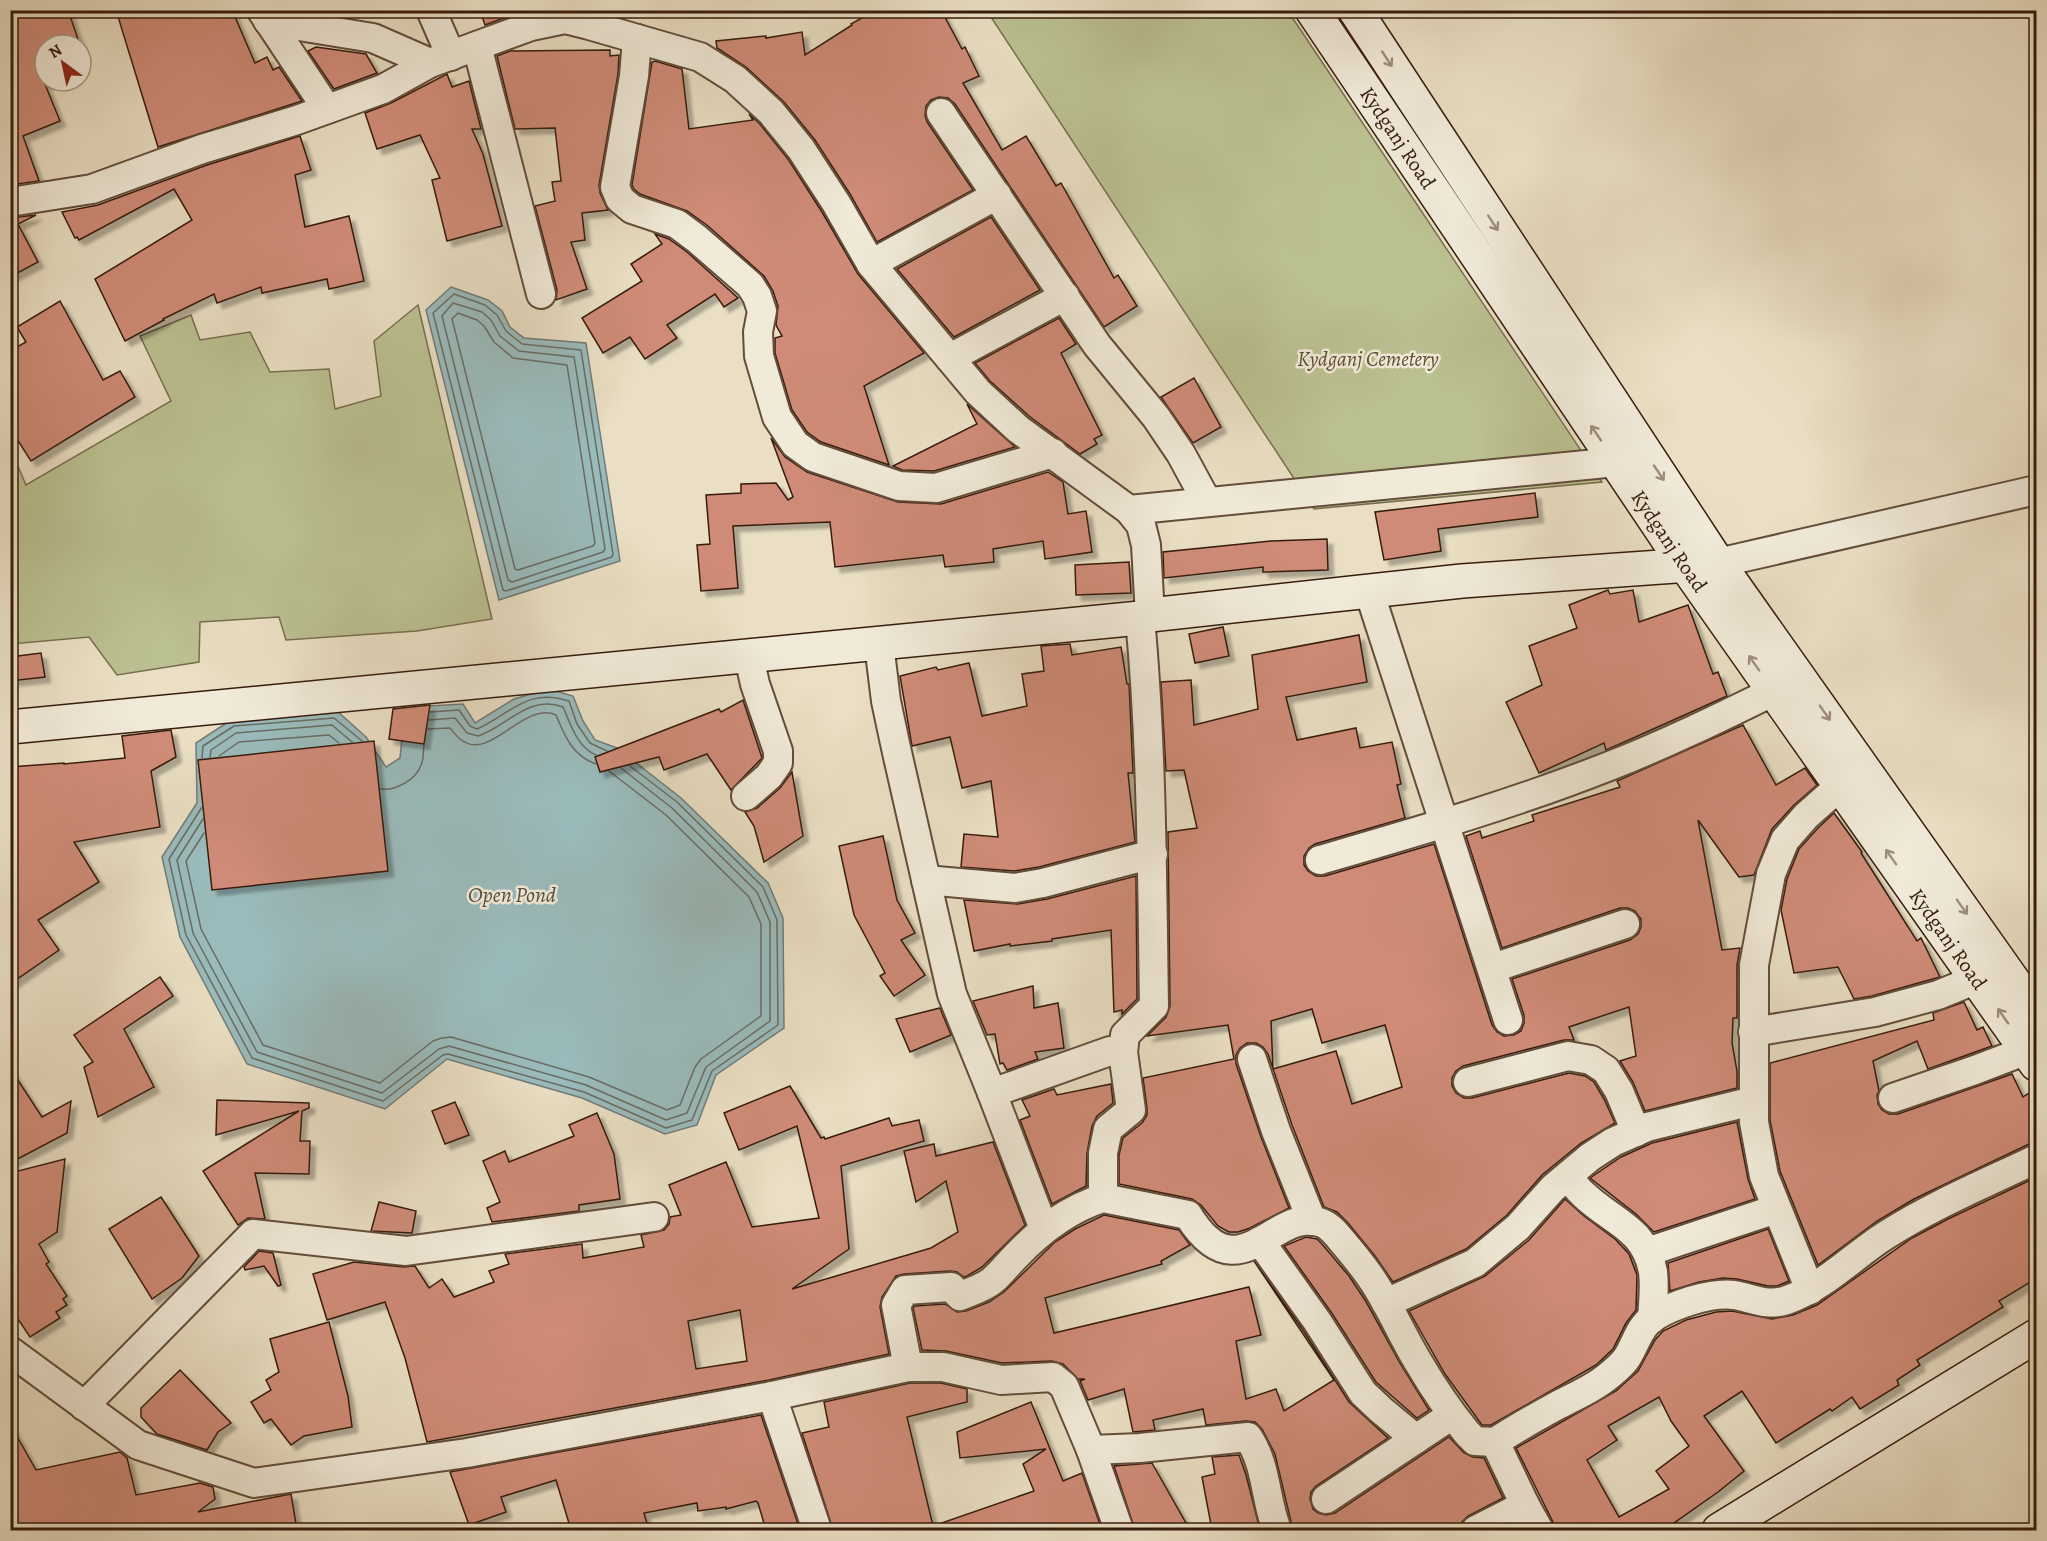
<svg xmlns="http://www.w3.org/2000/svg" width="2047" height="1541" font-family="Alegreya,serif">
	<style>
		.green { fill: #bbc091; stroke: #786e4f; stroke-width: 1.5 }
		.water { fill: #9abbbc; stroke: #727b76; stroke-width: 1.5 }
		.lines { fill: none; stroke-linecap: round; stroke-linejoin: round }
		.shore { stroke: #686c64; stroke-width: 1.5 }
		.building { fill: #cf8b77; stroke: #361c0d; stroke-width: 1.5; fill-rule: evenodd; filter: url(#shadow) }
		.street-casing { stroke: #634d3b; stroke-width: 32 }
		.secondary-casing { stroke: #361c0d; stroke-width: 36 }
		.street { stroke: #f1ead9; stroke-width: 28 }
		.secondary { stroke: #f1ead9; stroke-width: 33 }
		.oneway { stroke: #9d8d7d }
		.labels { text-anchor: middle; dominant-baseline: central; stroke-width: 5; stroke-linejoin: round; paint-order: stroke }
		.street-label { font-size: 21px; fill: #361c0d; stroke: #f1ead9 }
		.park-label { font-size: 21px; font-style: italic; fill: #5e4d35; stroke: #f1ead9 }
		.water-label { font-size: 22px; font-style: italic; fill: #544c42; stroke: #f1ead9 }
	</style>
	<defs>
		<filter id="shadow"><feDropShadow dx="5.5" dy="5.5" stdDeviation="1.5" flood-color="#0004"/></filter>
	</defs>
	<rect width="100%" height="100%" fill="#eadfc4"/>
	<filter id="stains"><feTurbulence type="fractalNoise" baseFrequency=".00333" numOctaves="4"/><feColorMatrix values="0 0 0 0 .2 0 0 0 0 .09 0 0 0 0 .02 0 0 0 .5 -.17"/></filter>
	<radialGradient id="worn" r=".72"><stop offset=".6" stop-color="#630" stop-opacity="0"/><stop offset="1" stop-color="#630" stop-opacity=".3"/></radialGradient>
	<g class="green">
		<polygon points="987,11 1288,11 1602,482 1314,509"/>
		<polygon points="418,305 492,619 417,631 286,640 279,617 200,622 199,662 117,675 89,637 11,644 11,450 26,485 171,401 140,336 191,315 200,340 250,332 270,372 329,369 335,409 381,396 374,341"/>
	</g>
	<g class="water">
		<polygon points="451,287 488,300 502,311 510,327 524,338 586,343 620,561 499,600 426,310"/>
		<polygon points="549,689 573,696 583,721 595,740 617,748 681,798 768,883 783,918 784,1028 716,1075 697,1125 665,1134 582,1098 447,1059 385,1109 247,1064 180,937 162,857 197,803 196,743 231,720 337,711 366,737 386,767 400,758 403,727 413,707 463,704 475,723 514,699"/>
	</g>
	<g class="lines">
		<g class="shore">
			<polygon points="454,294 485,305 497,315 506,331 522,344 581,350 613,554 612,557 506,591 503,590 433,313"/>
			<polygon points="453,303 482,312 491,320 500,336 519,351 574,357 605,549 603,552 512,582 508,580 442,316"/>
			<polygon points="458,313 477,320 484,326 494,342 513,358 567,365 595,543 593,546 518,570 515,569 452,319"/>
			<path d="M430,712L459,710L470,726L477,729C510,714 528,687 569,701L577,724L590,743L607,751"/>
			<path d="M429,720L455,718L467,733L478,736C507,727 528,694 563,707C571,725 577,747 596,755"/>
			<path d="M428,729L450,728C454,732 457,738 463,741C491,760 524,701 556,715C565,737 573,756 596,764"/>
			<polyline points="219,756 239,742 329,735 339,743"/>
			<polyline points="210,757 211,750 236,733 332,725 352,742"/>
			<polyline points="202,758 203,746 234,726 334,718 362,741"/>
			<path d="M381,789C395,791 416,780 421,765C424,759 423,752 424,745"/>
			<polyline points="202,807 169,859 186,935 252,1058 383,1101 443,1055 448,1054 584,1092 666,1128 692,1120 712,1071 778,1025 777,920 763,887 677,802 630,766"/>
			<polyline points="203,819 177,860 193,933 257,1052 382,1093 439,1049 449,1046 586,1085 666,1120 687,1113 706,1067 770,1021 770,922 757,892 672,808 621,768"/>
			<polyline points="204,833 186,861 201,929 263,1045 380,1083 433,1041 442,1038 451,1037 589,1077 667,1110 680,1105 695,1067 701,1059 761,1016 761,924 749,897 666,815 609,771"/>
		</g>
	</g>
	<g class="building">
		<polygon points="10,10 68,10 80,45 45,45 45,64 38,67 60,121 23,136 39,181 10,185"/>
		<polygon points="116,10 232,10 255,63 267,57 273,70 279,67 302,101 158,147"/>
		<polygon points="480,10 525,10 485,25"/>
		<polygon points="876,10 941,10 962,49 965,47 979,76 963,83 1002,150 1026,136 1056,186 1061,183 1114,278 1118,275 1137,306 1104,327 955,104 948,98 939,97 931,100 926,106 925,115 927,122 973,190 877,242 850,194 815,140 784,102 746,67 717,48 716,41 766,36 766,38 802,32 805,55 852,25 851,24"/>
		<polygon points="316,47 366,54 377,73 334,89 308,51"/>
		<polygon points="610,50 610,56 619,55 618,74 599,185 600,193 608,210 582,213 585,240 571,242 587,289 556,300 557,290 535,206 555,201 552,182 561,181 555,128 515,129 497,56 510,51"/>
		<polygon points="655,61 682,69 689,129 753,120 749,114 759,123 788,159 822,212 858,274 924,353 864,386 889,465 821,442 807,432 792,410 775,353 775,338 782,336 776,325 778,306 773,291 764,276 708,226 687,211 640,194 634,189 632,185 652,62"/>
		<polygon points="447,74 452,87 469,81 481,129 472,129 483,154 502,226 447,241 432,180 440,178 420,135 377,149 365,113 391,103"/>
		<polygon points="300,136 311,170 295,175 305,227 349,216 364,281 329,289 327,279 262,293 261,287 217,303 214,294 163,319 164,320 125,341 95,279 192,220 174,189 79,240 77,237 75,238 62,212 98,205 207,165"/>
		<polygon points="36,215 18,224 38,262 10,277 10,218"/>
		<polygon points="991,217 1040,290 954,337 897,269"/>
		<polygon points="655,234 669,239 687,252 738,298 724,307 715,294 667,325 677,338 645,359 630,337 603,353 582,318 642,281 631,264 662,244"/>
		<polygon points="60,301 103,380 120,371 135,397 31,461 10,428 10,351 26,342 17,327"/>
		<polygon points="1059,318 1076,344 1061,353 1102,435 1094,439 1097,444 1080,454 1029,416 990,381 975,363"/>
		<polygon points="1194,378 1221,427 1193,443 1161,397"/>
		<polygon points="967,404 1015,447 934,471 902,470 893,466 977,424"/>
		<polygon points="771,438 785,457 807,472 898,502 941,504 1048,472 1063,482 1068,514 1086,511 1092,552 1045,559 1043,541 993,549 994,562 945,567 943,555 835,567 830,522 733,526 738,588 701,591 697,545 710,544 706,495 741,493 741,484 776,483 788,500 793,497"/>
		<polygon points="1535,493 1538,517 1438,529 1441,551 1384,560 1375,512"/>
		<polygon points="1327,539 1328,570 1263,572 1263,567 1164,578 1163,552 1271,541"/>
		<polygon points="1129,562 1131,593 1076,595 1075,565"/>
		<polygon points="1608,590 1610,594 1633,590 1639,622 1688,605 1713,674 1718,672 1727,696 1622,743 1606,750 1604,743 1539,773 1506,702 1542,685 1529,646 1577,628 1569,605"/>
		<polygon points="1223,627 1229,656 1195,663 1189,634"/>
		<path d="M1359,635L1367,682L1286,697L1297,740L1356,728L1360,748L1392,742L1401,784L1397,785L1405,818L1315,844L1309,848L1304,856V865L1308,871L1316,876H1325L1434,844L1492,1025L1497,1032L1504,1036L1514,1035L1521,1031L1524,1023V1015L1512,979L1630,940L1638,934L1641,927V919L1635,911L1628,908H1620L1502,948L1466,836L1480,831L1482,838L1534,821L1532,815L1620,787L1617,781L1743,725L1776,785L1805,768L1817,785L1794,805L1772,829L1754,875L1739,877L1698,820L1722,950L1740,948L1737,965V1018H1733L1732,1043L1737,1071V1088L1645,1111L1633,1082L1620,1061L1636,1056L1629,1007L1569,1027L1574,1040H1564L1463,1066L1456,1071L1452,1078V1086L1456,1093L1464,1098H1472L1569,1073L1585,1076L1594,1082L1604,1099L1615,1123L1581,1143L1542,1175L1507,1215L1466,1249L1393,1282L1375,1256L1348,1223L1337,1212L1324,1207L1292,1125L1268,1054L1263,1047L1256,1043H1247L1240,1048L1236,1055V1064L1261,1137L1289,1208L1250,1228L1238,1232H1229L1218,1226L1201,1205L1192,1199L1119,1184V1155L1123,1138L1142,1123L1147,1115V1108L1143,1078L1234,1059L1228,1025L1147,1036L1166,1017L1170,1006L1168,832L1197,828L1184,770L1166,771L1161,682L1191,680L1194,725L1258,709L1252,655ZM1312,1009L1322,1043L1385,1025L1402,1087L1352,1104L1336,1051L1273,1069L1271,1021Z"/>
		<polygon points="1070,644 1072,655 1121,647 1127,684 1129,684 1133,773 1128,773 1135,842 1039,867 1014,871 961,867 964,834 998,837 991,781 962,788 950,737 912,746 900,676 936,667 938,670 969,663 982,716 1027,706 1022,674 1044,671 1041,646"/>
		<polygon points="41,653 45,677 10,681 10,657"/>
		<polygon points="743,700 762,758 731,790 707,754 664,770 659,757 600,772 595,757 719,709 721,712"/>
		<polygon points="430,705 424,744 389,739 393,709"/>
		<polygon points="171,730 176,757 151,771 160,827 74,842 99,882 38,920 59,950 10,984 10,767 64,763 64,764 125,758 122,736"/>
		<polygon points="374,741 388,871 212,890 198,760"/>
		<polygon points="792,772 803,836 764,862 754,826 745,812 757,808 780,788"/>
		<polygon points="1834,813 1862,852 1861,853 1917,941 1921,938 1940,977 1872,996 1854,999 1838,967 1794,973 1781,910 1787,879 1799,849 1818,828"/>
		<polygon points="883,836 897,900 915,933 901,940 925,975 894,996 880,976 885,973 854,915 839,846"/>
		<polygon points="1136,876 1137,999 1122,1014 1122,1010 1114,1012 1111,930 1052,939 1052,941 1010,946 1010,944 974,951 964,900 1018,904 1047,899"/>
		<polygon points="160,977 173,996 124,1029 154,1087 98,1117 84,1067 93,1062 74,1035"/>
		<polygon points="1033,986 1034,1008 1058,1003 1064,1048 1035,1052 1038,1059 1007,1070 1003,1063 1000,1064 995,1034 987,1035 973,1001"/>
		<polygon points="1964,1002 1977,1030 1983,1027 1992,1046 1928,1069 1917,1041 1873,1061 1879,1091 1877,1095 1878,1104 1882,1110 1889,1114 1898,1114 2012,1074 2023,1097 2029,1093 2037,1108 2037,1143 2029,1144 1914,1199 1877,1221 1818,1265 1780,1171 1770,1120 1770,1063 1934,1020 1933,1013"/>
		<polygon points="940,1008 951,1035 910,1052 896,1019"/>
		<polygon points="10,1068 42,1117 71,1101 67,1133 10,1163"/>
		<polygon points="1111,1084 1113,1103 1097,1116 1092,1126 1087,1153 1086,1186 1052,1204 1020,1120 1030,1116 1022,1100 1054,1089 1057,1095"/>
		<path d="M790,1086L821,1138L824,1137L825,1139L889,1118L892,1126L919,1120L924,1141L841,1166L849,1249L792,1289L931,1248L958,1232L946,1181L916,1202L904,1151L934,1144L936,1156L993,1142L1025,1225L982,1267L967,1276L964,1277L957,1272L950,1271L904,1274L896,1276L882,1297L880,1307L889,1354L769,1380L427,1442L405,1358L385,1302L327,1320L313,1274L354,1262L404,1267L415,1266L429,1288L442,1279L454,1297L494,1282L489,1271L509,1264L505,1254L582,1244L583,1258L644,1247L641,1235L664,1230L669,1224L670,1217L681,1215L669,1185L726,1162L752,1227L819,1218L797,1126L739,1150L724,1113ZM740,1310L747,1361L696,1369L688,1321Z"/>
		<polygon points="217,1100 309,1103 309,1108 302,1111 300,1141 310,1141 309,1174 255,1173 265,1219 248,1218 238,1225 203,1171 299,1111 216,1135"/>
		<polygon points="455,1102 469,1135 445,1144 432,1111"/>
		<polygon points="597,1113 614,1154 620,1199 579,1205 579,1211 492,1222 487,1208 500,1202 483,1161 505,1151 509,1162 574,1136 569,1125"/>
		<polygon points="1737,1122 1748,1179 1755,1199 1654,1232 1636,1214 1590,1178 1621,1157 1652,1143"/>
		<polygon points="65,1159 57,1232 39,1244 49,1262 46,1264 67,1296 63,1299 67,1305 56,1312 60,1318 30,1337 10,1307 10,1173"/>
		<path d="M2037,1177V1278L1999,1301L2003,1307L1917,1360L1920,1365L1897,1380L1899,1385L1860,1409L1852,1397L1832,1411L1830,1409L1776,1443L1742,1391L1704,1416L1744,1471L1718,1492L1664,1530H1555L1553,1522L1516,1448L1616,1391L1638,1371L1655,1340L1663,1331L1686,1320L1716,1312L1732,1311L1772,1319L1793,1315L1817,1305L1912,1238L1948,1219ZM1659,1397L1671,1421L1689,1446L1656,1471L1669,1489L1619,1517L1587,1460L1617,1440L1608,1426Z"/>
		<polygon points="161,1197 199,1256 182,1278 152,1299 109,1229"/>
		<polygon points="1565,1199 1584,1216 1615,1239 1629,1254 1637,1275 1636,1310 1626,1323 1613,1349 1596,1365 1491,1425 1482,1425 1445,1374 1409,1311 1485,1276 1529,1240"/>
		<polygon points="379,1202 416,1211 412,1233 371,1231"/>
		<polygon points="1104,1215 1179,1230 1190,1245 1161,1261 1162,1264 1045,1298 1054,1333 1249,1287 1261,1335 1236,1341 1246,1399 1276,1389 1284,1411 1334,1380 1254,1261 1303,1330 1349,1402 1388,1438 1316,1486 1311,1492 1310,1499 1313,1509 1318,1513 1326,1515 1335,1513 1449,1437 1464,1453 1473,1457 1484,1458 1503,1498 1468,1516 1462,1522 1460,1530 1293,1530 1275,1454 1262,1429 1255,1422 1246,1421 1206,1425 1203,1409 1153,1420 1155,1430 1133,1432 1124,1389 1088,1400 1080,1381 1085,1379 1078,1379 1063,1364 1052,1361 1002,1363 946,1351 922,1350 913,1308 915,1306 945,1304 957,1312 966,1311 989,1302 1004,1292 1055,1242 1075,1229"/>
		<polygon points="1768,1229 1789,1281 1777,1286 1768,1286 1737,1279 1723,1278 1699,1282 1670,1291 1668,1263"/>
		<polygon points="1306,1237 1317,1239 1321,1243 1349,1276 1365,1300 1400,1363 1429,1410 1417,1418 1376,1382 1331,1312 1284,1246"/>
		<polygon points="259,1251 273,1253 281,1285 278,1286 264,1266 245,1270 244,1267"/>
		<polygon points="329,1322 348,1396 352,1427 304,1436 291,1445 271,1419 264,1423 251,1402 271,1390 266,1380 279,1372 270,1339"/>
		<polygon points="180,1370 231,1423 218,1432 207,1450 157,1434 141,1417 141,1408"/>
		<polygon points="910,1383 941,1383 967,1389 967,1402 907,1417 933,1526 1034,1491 1023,1464 1046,1449 960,1458 957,1432 1031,1402 1063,1481 1082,1473 1102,1530 833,1530 802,1433 829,1427 824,1402"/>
		<polygon points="761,1415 800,1530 766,1530 758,1503 756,1501 726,1509 726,1507 698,1511 697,1503 644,1513 649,1530 571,1530 556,1480 501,1497 506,1512 469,1525 450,1472"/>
		<polygon points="10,1424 36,1470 120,1452 127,1458 136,1495 200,1483 213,1487 215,1499 198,1512 291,1494 297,1530 10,1530"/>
		<polygon points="1239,1455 1246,1475 1260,1530 1212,1530 1202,1477 1215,1474 1212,1457"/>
		<polygon points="1152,1463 1190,1530 1135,1530 1114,1466"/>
	</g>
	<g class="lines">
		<g class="street-casing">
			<g id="street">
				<polyline points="431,10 451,56"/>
				<polyline points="262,11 327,109"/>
				<polyline points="268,21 373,38 430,63"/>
				<polyline points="637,39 634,76 615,187 620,199 632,209 677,224 697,239 750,285 757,296 762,311 758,332 759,356 777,417 795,444 813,457 899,486 936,488 1053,453"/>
				<polyline points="477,46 541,294"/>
				<polyline points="941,113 1097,345 1156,417 1181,454 1207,502"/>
				<polyline points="10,202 92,189 202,149 297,120 383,89 430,63 531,26 565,19 589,25 700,57 735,79 771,112 801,149 836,203 871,264 978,392 1018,429 1129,510 1141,525 1146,545 1150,615"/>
				<polyline points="871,264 997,195"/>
				<polyline points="950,358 1065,296"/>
				<polyline points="1129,510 1616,462"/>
				<polyline points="1718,563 2036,490"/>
				<polyline points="1369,591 1508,1020"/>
				<path d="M879,644L886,701L896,748L952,994L992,1093L1110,1051L1123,1052L1125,1035L1154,1006C1152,877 1152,748 1140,618"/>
				<polyline points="746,796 769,776 778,763 778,751 755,684 749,657"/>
				<path d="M1320,860C1416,832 1513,804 1607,767C1664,745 1719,718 1774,691"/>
				<polyline points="926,880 1015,888 1043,883 1153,854"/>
				<polyline points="1493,968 1625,924"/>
				<polyline points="1753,1032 1875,1012 1938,995 1977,979"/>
				<polyline points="1252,1059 1276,1131 1312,1221"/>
				<polyline points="1468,1082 1568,1056 1591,1060 1606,1070 1619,1091 1636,1132"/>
				<polyline points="992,1093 1044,1229"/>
				<polyline points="1893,1098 1975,1070 2027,1050"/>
				<path d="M1568,1176C1573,1182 1577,1189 1583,1194C1610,1221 1645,1227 1653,1272C1655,1287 1653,1303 1652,1319"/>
				<polyline points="1103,1198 1103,1153 1108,1129 1131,1110 1123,1052"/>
				<polyline points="1260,1241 1317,1321 1363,1393 1381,1410 1416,1439"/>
				<polyline points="1647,1252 1776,1209"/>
				<polyline points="1810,1290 1764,1176 1754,1122 1754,965 1771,874 1785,840 1806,816 1841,785"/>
				<polyline points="1386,1303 1475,1263 1518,1227 1553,1188 1590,1157 1613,1142 1647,1127 1753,1101"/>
				<path d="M10,1351L138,1445L254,1483L467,1453L772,1396L908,1367H943L1001,1380L1053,1377L1064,1386L1091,1450L1140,1448L1248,1437C1267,1465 1265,1500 1277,1530"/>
				<path d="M908,1367L896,1305L905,1290L951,1287L960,1296C971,1292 985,1287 993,1280C1001,1273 1008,1264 1016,1256C1041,1230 1068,1209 1103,1198L1188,1215C1239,1298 1275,1204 1322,1223C1330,1226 1337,1235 1342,1241C1353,1254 1364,1267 1373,1281C1391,1308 1403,1338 1420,1365C1434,1389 1450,1412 1467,1433L1475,1441L1495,1442"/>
				<polyline points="772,1396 817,1530"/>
				<polyline points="84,1406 253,1234 406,1251 654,1217"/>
				<polyline points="1091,1450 1119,1530"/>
				<polyline points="1326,1499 1452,1415"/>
				<polyline points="1525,1505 1539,1530"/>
				<path d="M1476,1530L1525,1505L1495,1442C1515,1429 1536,1417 1558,1405C1576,1396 1596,1387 1612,1373C1618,1368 1624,1363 1628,1356C1636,1343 1639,1328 1652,1318C1672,1305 1710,1292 1734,1295C1753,1298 1767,1307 1787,1300C1824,1287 1853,1256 1886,1235C1933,1205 1986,1183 2036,1159"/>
			</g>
		</g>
		<g class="secondary-casing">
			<g id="secondary">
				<path id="s1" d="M1312,10L1685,565L2036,1064"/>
				<polyline points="1355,10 1718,563 2036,1013"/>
				<polyline points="10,727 1140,618 1150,615 1462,581 1718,563"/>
				<polyline points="1719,1530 2036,1336"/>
			</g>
		</g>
		<use href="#street" class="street"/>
		<use href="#secondary" class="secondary"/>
	</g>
	<defs><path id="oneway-shaft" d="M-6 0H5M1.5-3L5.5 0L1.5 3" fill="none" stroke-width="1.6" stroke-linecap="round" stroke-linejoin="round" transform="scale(1.5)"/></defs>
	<g class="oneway">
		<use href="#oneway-shaft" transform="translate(1387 59) rotate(57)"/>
		<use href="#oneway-shaft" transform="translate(1493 223) rotate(57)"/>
		<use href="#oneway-shaft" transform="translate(1596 433) rotate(-124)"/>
		<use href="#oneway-shaft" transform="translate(1659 473) rotate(56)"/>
		<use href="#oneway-shaft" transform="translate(1754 663) rotate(-125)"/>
		<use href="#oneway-shaft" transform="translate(1825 713) rotate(55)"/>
		<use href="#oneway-shaft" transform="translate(1891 857) rotate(-125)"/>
		<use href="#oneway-shaft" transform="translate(1962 907) rotate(55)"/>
		<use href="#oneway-shaft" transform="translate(2003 1016) rotate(-125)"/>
	</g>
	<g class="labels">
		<g class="street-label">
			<text stroke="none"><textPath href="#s1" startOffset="154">Kydganj Road</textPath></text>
			<text stroke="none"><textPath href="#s1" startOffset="640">Kydganj Road</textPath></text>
			<text stroke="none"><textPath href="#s1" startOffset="1126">Kydganj Road</textPath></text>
		</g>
		<g class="park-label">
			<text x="1368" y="359">Kydganj Cemetery</text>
		</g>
		<g class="water-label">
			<text x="512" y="895">Open Pond</text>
		</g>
	</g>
	<rect width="2047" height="1541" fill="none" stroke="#eadfc4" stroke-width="36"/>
	<rect x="12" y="12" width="2023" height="1517" fill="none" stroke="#361c0d" stroke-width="3"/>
	<rect x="18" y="18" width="2011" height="1505" fill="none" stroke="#361c0d" stroke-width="1.5"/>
	<g transform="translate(63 63) rotate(327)"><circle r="28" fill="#f1ead9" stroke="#a69887" stroke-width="1.5"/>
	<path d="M0-4.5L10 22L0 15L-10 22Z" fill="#8f2418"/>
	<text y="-9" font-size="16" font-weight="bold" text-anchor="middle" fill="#361c0d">N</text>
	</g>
	<rect width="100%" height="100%" filter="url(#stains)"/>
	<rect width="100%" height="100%" fill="url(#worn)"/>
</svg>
